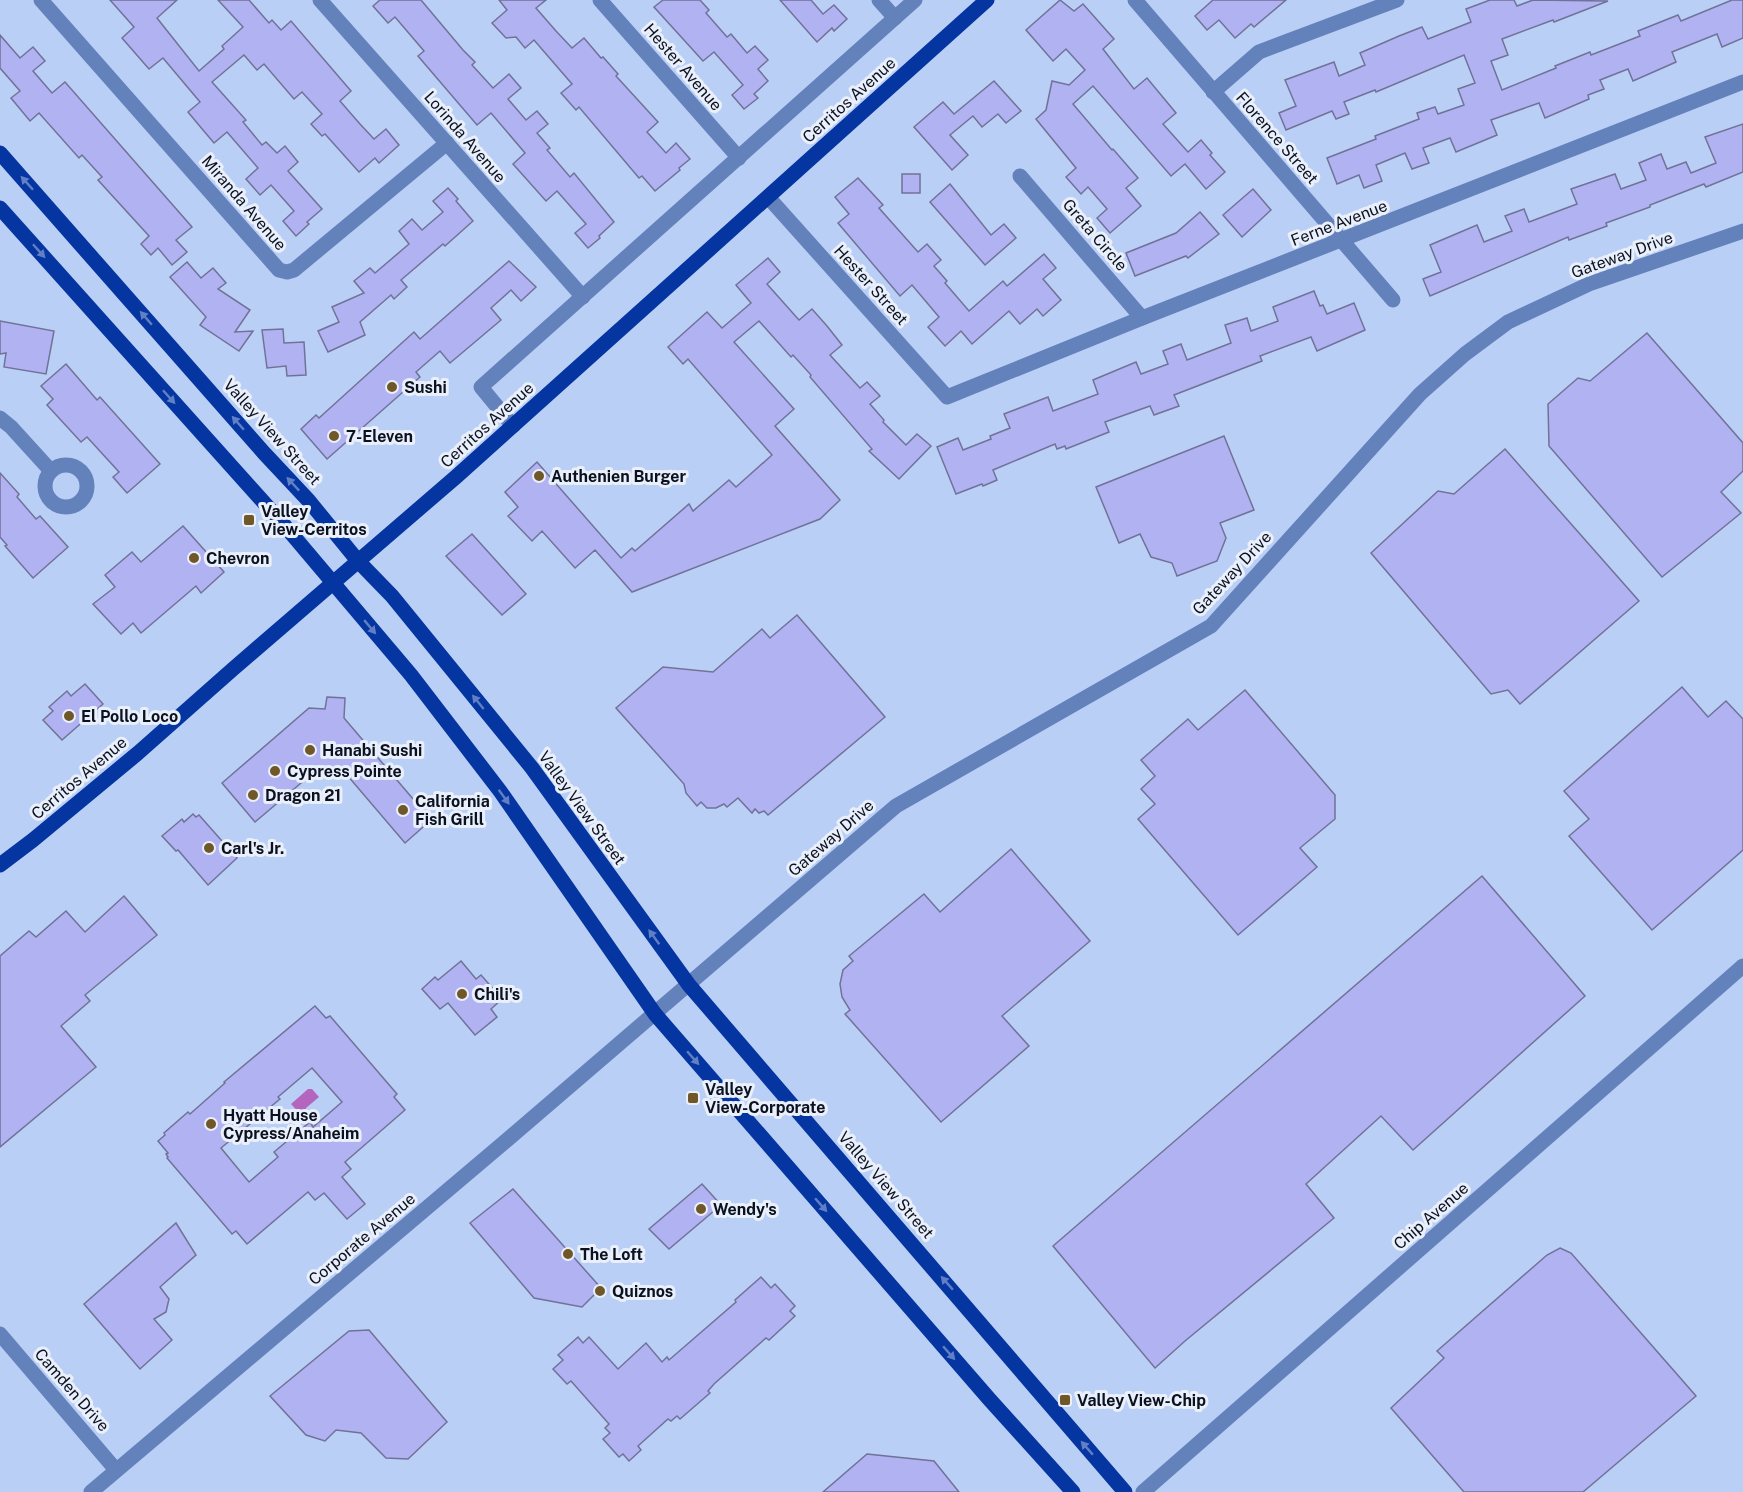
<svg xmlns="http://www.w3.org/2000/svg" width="1743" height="1492" font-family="'Public Sans',sans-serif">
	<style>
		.water { fill: #b466be }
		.building { fill: #b0b2f2; stroke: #717298; stroke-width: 1.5; fill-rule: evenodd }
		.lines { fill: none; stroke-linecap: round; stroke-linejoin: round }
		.minor { stroke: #6381bb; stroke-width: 15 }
		.major { stroke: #0535a1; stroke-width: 15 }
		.oneway { fill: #607fc5 }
		.poi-dot { fill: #6f5728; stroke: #e9effb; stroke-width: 2 }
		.labels { text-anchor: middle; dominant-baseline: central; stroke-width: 6; stroke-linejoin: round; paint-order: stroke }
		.street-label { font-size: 16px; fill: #0b111e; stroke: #e9effb }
		.poi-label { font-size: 16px; font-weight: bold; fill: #0b111e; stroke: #e9effb; text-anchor: start }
	</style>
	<rect width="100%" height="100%" fill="#bacff5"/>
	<polygon class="water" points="308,1089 312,1089 319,1097 306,1108 306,1111 301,1115 291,1104"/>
	<g class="building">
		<polygon points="110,0 177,0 157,18 199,71 224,49 222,46 243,27 218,0 249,0 269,23 272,20 281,30 291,21 351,91 340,101 360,124 374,139 386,129 399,145 379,163 375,158 359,172 325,134 322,136 311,124 322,114 302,92 294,99 264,64 257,70 244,55 212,82 246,120 243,122 262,145 266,142 277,153 285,146 298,162 288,171 322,209 307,222 309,224 296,236 283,221 294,211 271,185 260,195 246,179 258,168 227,132 214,143 203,130 188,112 200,102 163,58 149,69 122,38 134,27"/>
		<polygon points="380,0 421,0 463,50 475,62 472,65 493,88 509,74 521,88 508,99 526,120 537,111 548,124 537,133 550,148 547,150 570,177 574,173 614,222 599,236 600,238 588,248 575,233 586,224 557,191 546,201 513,164 525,153 491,113 477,125 418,56 424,51 395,17 388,23 373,6"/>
		<polygon points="499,0 546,0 536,8 556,31 572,48 584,38 601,58 603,57 618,74 616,76 658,122 647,132 666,153 676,143 690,159 679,168 680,170 655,191 642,176 639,178 579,107 576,110 561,93 572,84 534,40 525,48 516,37 506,38 492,23 507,10"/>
		<polygon points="663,0 700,0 709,10 706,13 727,37 731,34 747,53 755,46 768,60 758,69 768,81 754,94 758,98 744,109 732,95 743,85 714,52 703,61 654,7"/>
		<polygon points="780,0 811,0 823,14 834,5 847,19 834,31 832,28 817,42"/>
		<polygon points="1060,0 1074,11 1083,4 1114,39 1103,49 1134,89 1147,78 1176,113 1163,124 1188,152 1201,140 1212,153 1210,155 1225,172 1206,189 1185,164 1171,176 1093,86 1073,104 1112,150 1113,149 1138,178 1126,188 1141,206 1110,233 1097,218 1107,209 1088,187 1081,194 1066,177 1076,168 1036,119 1046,110 1052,81 1069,85 1085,70 1066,49 1053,61 1026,30"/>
		<polygon points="1213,0 1286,0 1254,27 1251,24 1235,38 1219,20 1207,30 1195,16"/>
		<polygon points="1490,0 1514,0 1517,6 1533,0 1608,1 1554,22 1553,20 1502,39 1508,55 1491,61 1502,90 1556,68 1555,66 1590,52 1591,55 1640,36 1638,31 1678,15 1681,21 1732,0 1743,0 1743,38 1722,47 1717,34 1672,52 1676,62 1633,81 1628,69 1600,80 1604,89 1588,95 1589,99 1545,118 1539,103 1491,120 1497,135 1456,152 1450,138 1423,148 1429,163 1412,169 1405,153 1376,165 1382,181 1364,188 1359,175 1337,184 1327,158 1376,139 1375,136 1419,119 1417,113 1435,107 1438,114 1464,105 1458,89 1475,83 1464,55 1376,92 1375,90 1344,102 1349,114 1336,119 1332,111 1286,130 1279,113 1296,106 1285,80 1334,62 1339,76 1365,65 1360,53 1399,36 1422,27 1428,39 1471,22 1466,9"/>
		<polygon points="0,35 20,58 33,47 45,61 33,71 52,93 65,82 192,227 176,240 187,252 172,265 158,248 151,255 141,244 149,236 98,180 102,177 82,155 79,158 39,113 30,121 11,98 20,91 0,68"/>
		<polygon points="994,81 1021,111 1006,123 998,114 982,127 973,116 950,135 968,155 952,170 914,127 943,102 954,114"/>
		<polygon points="1743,124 1743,172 1706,187 1704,184 1650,205 1650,207 1606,223 1607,226 1569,240 1568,237 1430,296 1423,279 1441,272 1430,245 1477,225 1484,242 1512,231 1505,216 1524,209 1529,222 1577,204 1571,189 1615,174 1621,189 1646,180 1639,163 1661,154 1667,169 1686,162 1691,173 1716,163 1705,137"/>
		<rect x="902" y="174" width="18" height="19"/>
		<polygon points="858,178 883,205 879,208 918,252 927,244 941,260 934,266 947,281 945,283 969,311 1003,281 1007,286 1044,254 1056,268 1043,279 1061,300 1043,316 1037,309 1020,324 1009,311 972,344 961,331 945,346 928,327 939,317 912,285 900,296 838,223 849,214 835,197"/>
		<polygon points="950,184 991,235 1004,224 1016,238 985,265 930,202"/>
		<polygon points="448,188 458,199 456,201 473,221 445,246 443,244 401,280 407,287 394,299 391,295 360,322 365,335 328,352 318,331 339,322 332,307 364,293 354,281 370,268 375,273 409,244 399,231 412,219 422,230 443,212 433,201"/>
		<polygon points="1253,189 1271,210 1242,237 1223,215"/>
		<polygon points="1200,212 1219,234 1188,258 1186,256 1135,276 1126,253 1176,233"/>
		<polygon points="768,258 780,272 767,284 799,320 812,309 827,326 842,345 830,355 860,388 867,382 880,396 870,404 884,420 883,422 906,445 917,434 931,446 899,479 869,451 872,449 810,377 811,375 793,355 791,357 759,321 734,342 794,409 775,426 840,500 820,519 632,592 595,550 575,568 542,531 532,541 508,516 518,507 505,492 537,462 621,558 632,548 635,551 689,504 693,511 729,480 736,487 772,455 688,359 683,364 668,347 707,312 722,328 751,303 736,285"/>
		<polygon points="509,261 536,287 521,301 511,290 491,308 501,320 450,363 440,351 416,372 420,377 327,459 301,429 316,415 319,418 414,332 420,339"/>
		<polygon points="187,262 201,278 213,268 226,283 218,289 250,310 235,332 253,331 239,351 200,325 206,317 170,277"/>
		<polygon points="1314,291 1320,306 1323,305 1327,314 1354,303 1365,330 1317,351 1311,337 1260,356 1262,361 1174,395 1179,406 1154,415 1150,406 1105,422 1109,432 1066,449 1065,446 1057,449 1055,444 993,470 997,480 983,486 982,484 956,494 937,447 958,438 963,450 991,439 990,436 1010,428 1004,414 1048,397 1053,411 1098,394 1093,380 1136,362 1141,374 1168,364 1163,351 1181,344 1187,360 1231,343 1225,325 1247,318 1251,331 1278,321 1273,307"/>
		<polygon points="0,321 54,331 46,374 4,367 6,353 0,354"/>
		<polygon points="283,329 284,343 304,342 306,375 287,376 286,366 267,368 262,330"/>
		<polygon points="1647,333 1743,443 1743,471 1721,492 1741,513 1662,577 1549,446 1548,404 1578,378 1590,381"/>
		<polygon points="66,364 97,400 100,397 160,464 127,493 113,477 119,472 87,437 81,442 47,405 53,399 41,386"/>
		<polygon points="1224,436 1254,510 1220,523 1226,538 1217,561 1177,576 1172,563 1151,557 1140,534 1119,543 1096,487"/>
		<polygon points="1505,449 1639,601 1520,704 1508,690 1491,694 1371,553 1438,491 1454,494"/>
		<polygon points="0,473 19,494 17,497 36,519 40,516 68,547 33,578 5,546 7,545 0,537"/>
		<polygon points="183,526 224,572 201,593 196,586 141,633 133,623 121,634 93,604 115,587 105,575 132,552 141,562"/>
		<polygon points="472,534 526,594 502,615 446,556"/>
		<polygon points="797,615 885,717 768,815 764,811 759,813 755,809 752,813 738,798 727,807 724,804 716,808 707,808 701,802 697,806 686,793 684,784 616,708 663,667 713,672 762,629 770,638"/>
		<polygon points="85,684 103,704 62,740 43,720 53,711 49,707 67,691 71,696"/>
		<polygon points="1682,687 1708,717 1726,701 1743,719 1743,850 1652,930 1569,836 1589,819 1564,791"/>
		<polygon points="1245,690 1335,795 1335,819 1300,848 1317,867 1238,935 1138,819 1155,804 1141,789 1155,776 1141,760 1188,719 1198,730"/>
		<polygon points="327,697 345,698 344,718 431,820 405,843 347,775 307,778 255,822 222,783 309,708 325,709"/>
		<polygon points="193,814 196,817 199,815 237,858 208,885 178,850 176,851 162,836 182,819 184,822"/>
		<polygon points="1011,849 1090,941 1002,1016 1029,1046 941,1122 845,1014 850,1010 842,997 840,984 843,970 853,961 849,956 924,894 940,912"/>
		<polygon points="1482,876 1585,996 1413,1150 1381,1116 1306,1184 1334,1218 1185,1341 1155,1368 1053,1246"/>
		<polygon points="124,896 157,935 85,995 90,1001 61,1026 96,1067 0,1147 0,956 29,931 36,937 66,911 85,932"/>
		<polygon points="461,961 476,979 481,975 502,999 491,1009 497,1017 475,1035 448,1003 440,1009 422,989 435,977 438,980"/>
		<path d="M315,1006L326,1018L330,1016L397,1094L394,1097L405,1110L345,1162L351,1169L342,1177L365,1204L347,1219L324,1193L315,1200L308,1192L247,1244L236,1231L232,1234L167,1158L168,1157L166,1154L168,1153L158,1141L165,1135L164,1133L188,1112L190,1114L225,1083L224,1082ZM312,1068L342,1102L313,1127L310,1122L274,1152L278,1157L249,1182L221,1148L280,1099L278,1097Z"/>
		<polygon points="702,1184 721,1205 669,1249 649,1229"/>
		<polygon points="513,1189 601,1288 582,1307 534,1298 470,1223"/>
		<polygon points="176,1223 196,1255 160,1287 169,1299 166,1312 154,1319 172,1340 140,1369 84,1304"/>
		<polygon points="1560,1248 1571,1253 1696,1396 1583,1492 1464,1492 1391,1408 1444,1358 1437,1351 1547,1255"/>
		<polygon points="761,1277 771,1288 775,1284 795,1306 790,1311 795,1316 769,1340 766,1338 714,1384 708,1391 710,1393 680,1419 677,1416 671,1421 668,1419 638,1446 641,1450 629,1461 623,1454 619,1457 603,1439 610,1433 605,1428 609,1424 571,1381 567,1384 553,1369 563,1360 558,1355 578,1337 583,1343 589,1337 618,1369 646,1343 662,1362 667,1357 669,1360 736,1302 735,1300"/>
		<polygon points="369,1330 447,1422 408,1459 386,1458 361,1433 336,1430 325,1441 306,1435 270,1396 349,1331"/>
		<polygon points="867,1454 934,1461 959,1492 823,1492"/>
	</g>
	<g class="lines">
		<g class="minor">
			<polyline points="41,0 279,270 287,272 294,270 447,143"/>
			<polyline points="320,0 583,297"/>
			<polyline points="600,0 739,158"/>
			<polyline points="879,0 895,18"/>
			<polyline points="1135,0 1393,300"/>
			<polyline points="1213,92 1259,52 1397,0"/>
			<polyline points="1020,176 1142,318"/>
			<polyline points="768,197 947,397 1142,318 1743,82"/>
			<polyline points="0,418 11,427 51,471"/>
			<polyline points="513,426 481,387 915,0"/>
			<circle cx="66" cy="486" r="21"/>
			<polyline points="0,1334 116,1470"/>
			<polyline points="91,1492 507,1140 896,806 1211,626 1420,394 1465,354 1508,322 1589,284 1743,231"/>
			<polyline points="1143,1492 1743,966"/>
		</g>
		<g class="major">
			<polyline points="0,153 264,453 309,501 358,561 392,596 532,768 689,985 1125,1492"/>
			<polyline points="0,208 285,526 411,675 500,791 655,1014 990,1400 1073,1492"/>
			<polyline points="0,865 33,840 138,753 233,669 457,476 987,0"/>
		</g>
	</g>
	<defs><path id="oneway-solid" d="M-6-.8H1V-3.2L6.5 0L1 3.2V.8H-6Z" transform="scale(1.5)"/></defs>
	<g class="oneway">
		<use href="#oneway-solid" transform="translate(27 183) rotate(-132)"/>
		<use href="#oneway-solid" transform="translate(39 251) rotate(48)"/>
		<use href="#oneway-solid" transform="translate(146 318) rotate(-131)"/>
		<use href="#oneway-solid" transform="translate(169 397) rotate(48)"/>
		<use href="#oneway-solid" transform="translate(238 423) rotate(-131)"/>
		<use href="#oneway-solid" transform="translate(293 484) rotate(-133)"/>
		<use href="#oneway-solid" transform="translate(370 627) rotate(50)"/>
		<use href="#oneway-solid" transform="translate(478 702) rotate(-129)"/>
		<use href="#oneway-solid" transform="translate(504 797) rotate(54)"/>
		<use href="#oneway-solid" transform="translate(654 937) rotate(-126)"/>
		<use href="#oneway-solid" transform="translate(693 1058) rotate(49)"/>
		<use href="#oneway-solid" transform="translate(821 1205) rotate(49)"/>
		<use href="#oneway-solid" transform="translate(947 1283) rotate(-131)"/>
		<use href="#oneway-solid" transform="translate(949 1353) rotate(49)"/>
		<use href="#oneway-solid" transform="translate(1087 1448) rotate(-131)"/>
	</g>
	<g class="poi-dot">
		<circle cx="392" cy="387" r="6"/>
		<circle cx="334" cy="436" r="6"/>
		<circle cx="539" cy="476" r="6"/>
		<rect x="243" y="514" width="12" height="12" rx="3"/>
		<circle cx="194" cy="558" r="6"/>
		<circle cx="69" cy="716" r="6"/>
		<circle cx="310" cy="750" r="6"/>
		<circle cx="275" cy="771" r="6"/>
		<circle cx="253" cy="795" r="6"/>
		<circle cx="403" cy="810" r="6"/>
		<circle cx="209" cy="848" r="6"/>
		<circle cx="462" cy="994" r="6"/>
		<rect x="687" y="1092" width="12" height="12" rx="3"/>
		<circle cx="211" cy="1124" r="6"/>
		<circle cx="701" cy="1209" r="6"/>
		<circle cx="568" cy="1254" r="6"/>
		<circle cx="600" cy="1291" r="6"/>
		<rect x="1059" y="1394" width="12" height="12" rx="3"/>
	</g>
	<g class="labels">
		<g class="street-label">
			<text transform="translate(683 67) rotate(49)">Hester Avenue</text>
			<text transform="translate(849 100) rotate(-42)">Cerritos Avenue</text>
			<text transform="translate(465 137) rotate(49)">Lorinda Avenue</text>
			<text transform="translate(1277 138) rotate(49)">Florence Street</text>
			<text transform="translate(244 203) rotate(49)">Miranda Avenue</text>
			<text transform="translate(1339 223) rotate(-21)">Ferne Avenue</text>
			<text transform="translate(1095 235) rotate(49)">Greta Circle</text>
			<text transform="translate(1622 255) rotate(-20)">Gateway Drive</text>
			<text transform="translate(871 285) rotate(48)">Hester Street</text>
			<text transform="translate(487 425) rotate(-42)">Cerritos Avenue</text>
			<text transform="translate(272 432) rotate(48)">Valley View Street</text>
			<text transform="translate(1232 573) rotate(-47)">Gateway Drive</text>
			<text transform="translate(79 778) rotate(-40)">Cerritos Avenue</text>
			<text transform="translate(582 808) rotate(54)">Valley View Street</text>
			<text transform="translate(831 838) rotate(-41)">Gateway Drive</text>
			<text transform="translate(886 1185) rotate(49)">Valley View Street</text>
			<text transform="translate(1431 1216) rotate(-41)">Chip Avenue</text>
			<text transform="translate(362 1239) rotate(-40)">Corporate Avenue</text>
			<text transform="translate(72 1390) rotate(49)">Camden Drive</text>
		</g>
		<g class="poi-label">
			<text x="404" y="387">Sushi</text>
			<text x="346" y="436">7-Eleven</text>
			<text x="551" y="476">Authenien Burger</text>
			<text x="261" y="511">Valley<tspan x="261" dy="18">View-Cerritos</tspan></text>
			<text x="206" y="558">Chevron</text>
			<text x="81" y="716">El Pollo Loco</text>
			<text x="322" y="750">Hanabi Sushi</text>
			<text x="287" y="771">Cypress Pointe</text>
			<text x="265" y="795">Dragon 21</text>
			<text x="415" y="801">California<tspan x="415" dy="18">Fish Grill</tspan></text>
			<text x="221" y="848">Carl's Jr.</text>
			<text x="474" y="994">Chili's</text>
			<text x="705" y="1089">Valley<tspan x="705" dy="18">View-Corporate</tspan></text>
			<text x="223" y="1115">Hyatt House<tspan x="223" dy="18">Cypress/Anaheim</tspan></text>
			<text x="713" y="1209">Wendy's</text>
			<text x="580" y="1254">The Loft</text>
			<text x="612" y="1291">Quiznos</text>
			<text x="1077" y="1400">Valley View-Chip</text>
		</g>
	</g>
</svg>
